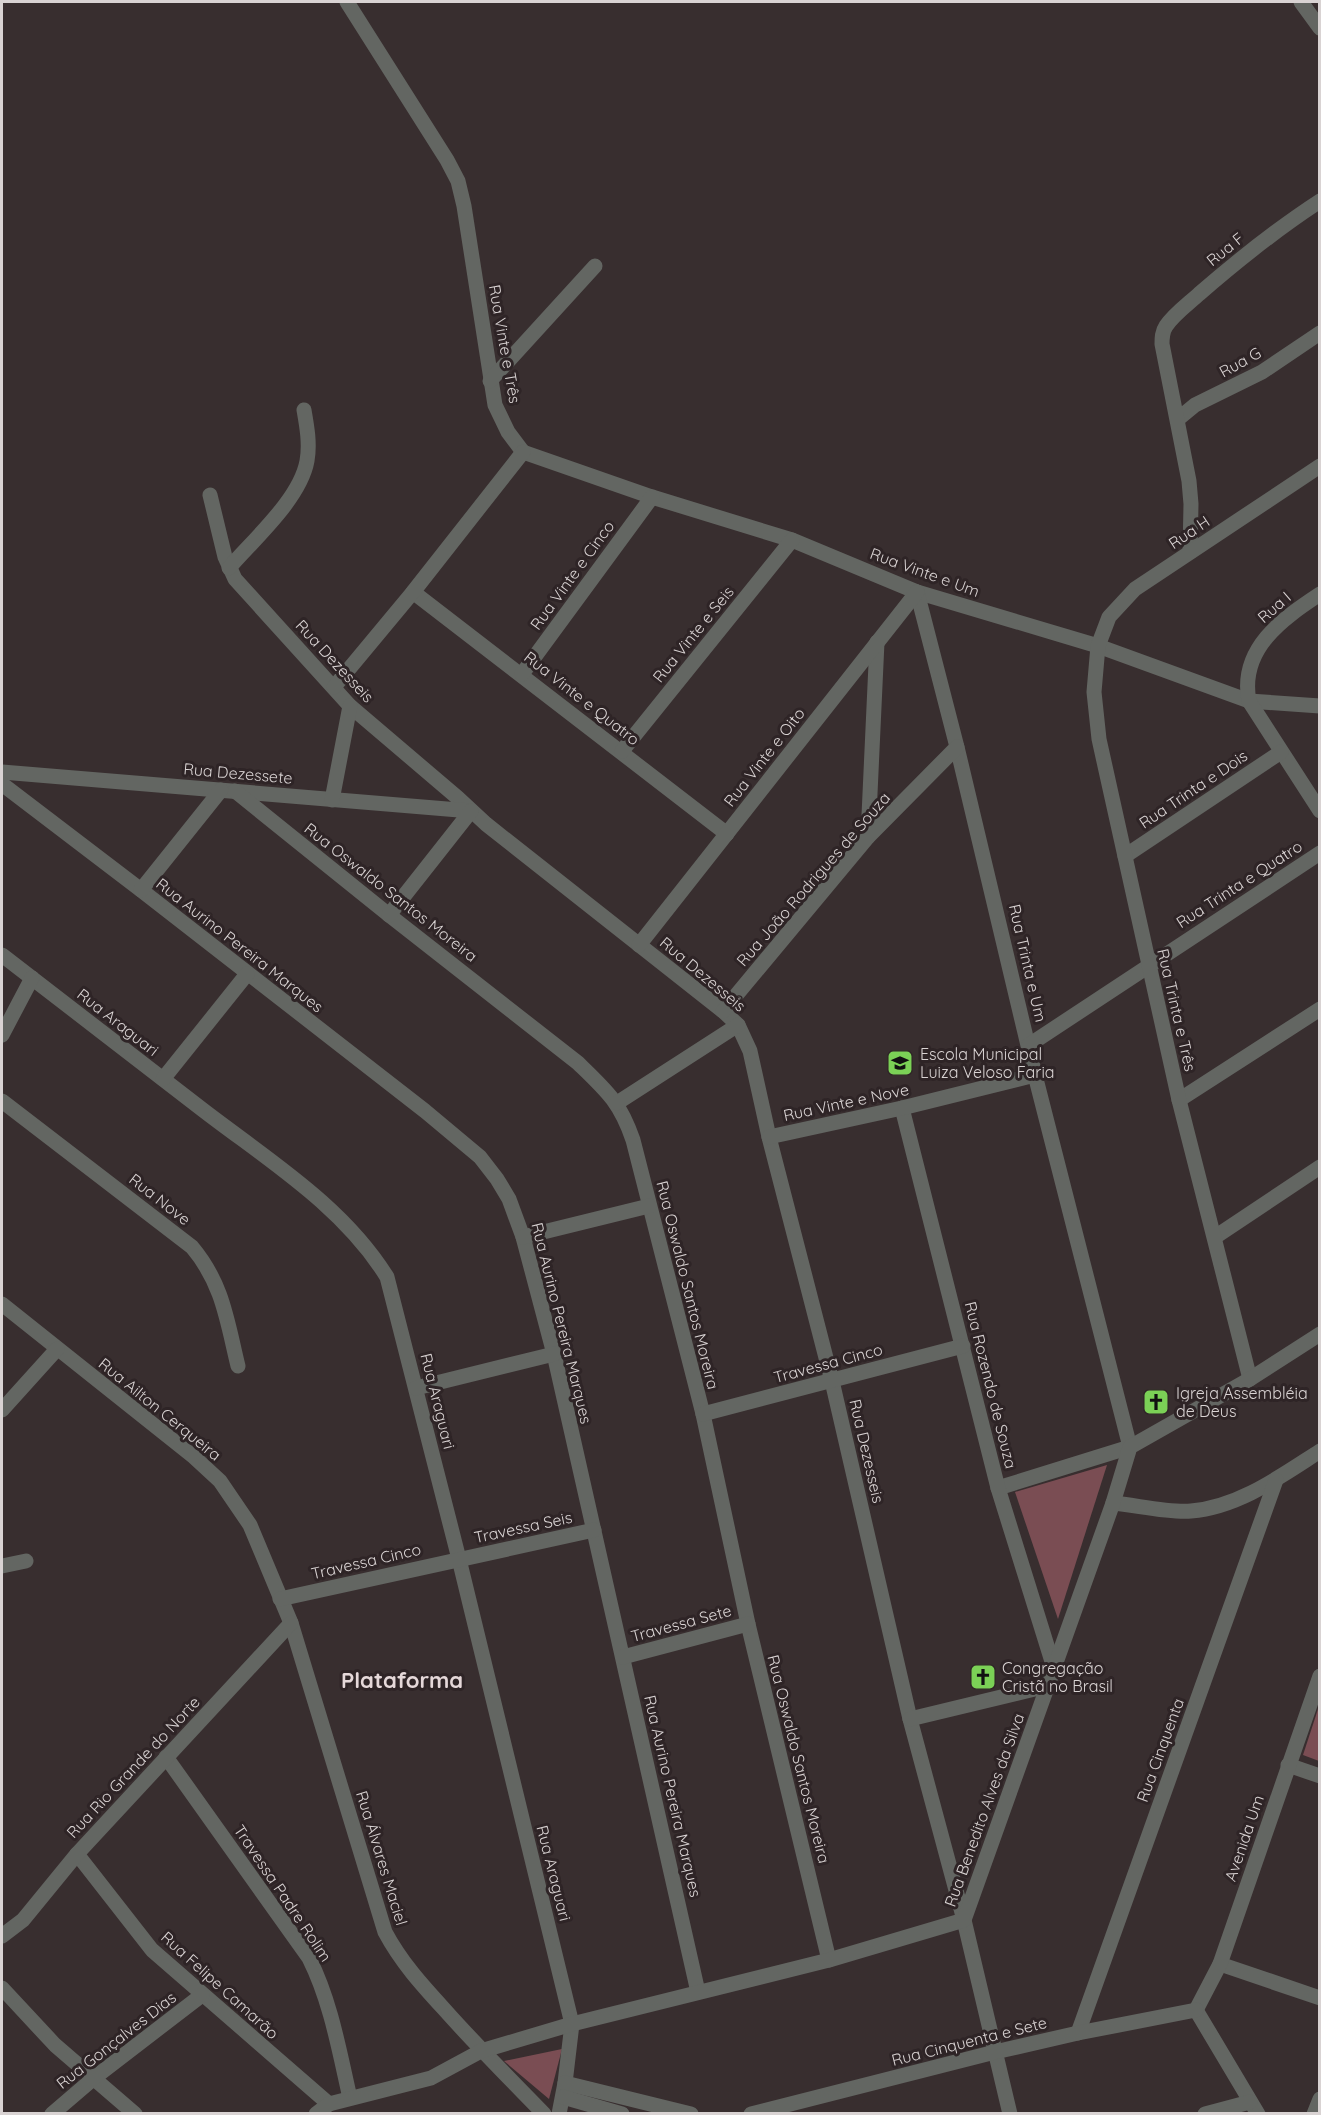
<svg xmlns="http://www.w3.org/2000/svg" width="1321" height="2115" font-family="Quicksand,sans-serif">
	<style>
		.green { fill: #7a4d53 }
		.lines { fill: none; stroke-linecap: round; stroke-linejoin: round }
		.street { stroke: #636662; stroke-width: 15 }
		.labels { text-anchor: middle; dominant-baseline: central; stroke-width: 6; stroke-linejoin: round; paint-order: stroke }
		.street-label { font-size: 16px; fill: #d9d3d3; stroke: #2e2426 }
		.poi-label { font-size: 16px; fill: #d9d3d3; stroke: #2e2426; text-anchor: start }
		.district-label { font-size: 22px; font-weight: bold; fill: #e5d8d9; stroke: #2e2426 }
	</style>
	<rect width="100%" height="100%" fill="#382e2f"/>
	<g class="green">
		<polygon points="1107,1465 1058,1619 1015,1492"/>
		<polygon points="1319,1706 1320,1761 1319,1761 1303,1755"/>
		<polygon points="562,2049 549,2099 504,2061"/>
	</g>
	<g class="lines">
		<g class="street">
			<polyline points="347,2 447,160 458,181 464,206 495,405 508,432 523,452"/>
			<polyline points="1301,2 1320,28"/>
			<polyline points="490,381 595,266"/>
			<polyline points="1178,419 1195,405 1262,372 1320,333"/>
			<polyline points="523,452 652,497 792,540 917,592 1098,646 1249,701 1320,706"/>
			<polyline points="210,495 225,557 235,579 350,706 458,798 486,824 723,1011 738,1025 750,1051 769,1137 832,1381 910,1719 964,1920 1010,2114"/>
			<path d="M1190,552L1191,504L1189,481L1162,344C1162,338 1162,332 1166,326C1174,314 1188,304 1199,294C1237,261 1277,229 1320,201"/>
			<path d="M229,568C254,539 300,499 307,461C310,444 307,427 304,410"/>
			<polyline points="413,592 727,834"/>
			<polyline points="917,592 957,747 1035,1075 1130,1447 998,1488"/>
			<path d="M1320,594C1282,619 1239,649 1249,701L1320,811"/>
			<polyline points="522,674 652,497"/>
			<polyline points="334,687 413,592 523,452"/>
			<polyline points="622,751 792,540"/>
			<polyline points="2,772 471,811"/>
			<polyline points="2,784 141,890 425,1111 480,1157 497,1179 509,1199 523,1237 554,1354 698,1992"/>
			<path d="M235,791L389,915L578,1063C607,1091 620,1102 633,1140L703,1414L748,1624L829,1960"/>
			<polyline points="332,800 350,706"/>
			<polyline points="868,837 877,642"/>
			<polyline points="1125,856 1281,752"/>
			<polyline points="141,890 221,790"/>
			<polyline points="389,915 471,811"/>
			<polyline points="639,945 917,592"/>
			<path d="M2,955C69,1006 136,1059 203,1110C268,1160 343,1206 387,1277L459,1559L572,2024L565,2083L559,2114"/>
			<polyline points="723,1011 868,837 957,747"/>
			<polyline points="2,1035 32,978"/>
			<polyline points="1029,1045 1320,853"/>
			<polyline points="163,1079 247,974"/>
			<polyline points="1179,1100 1320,1009"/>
			<path d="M2,1101L192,1247C223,1284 227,1321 238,1366"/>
			<polyline points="617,1103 738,1025"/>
			<polyline points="902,1108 998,1488 1054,1668"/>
			<polyline points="769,1137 902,1108 1035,1075"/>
			<polyline points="523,1237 649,1206"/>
			<polyline points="1215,1237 1320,1167"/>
			<path d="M2,1304L194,1457L220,1481L250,1525L291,1623L385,1932C401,1962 422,1985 444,2009C476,2045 510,2079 544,2114"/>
			<polyline points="1250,1379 1179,1100 1099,739 1094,692 1098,646 1109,617 1135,589 1320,466"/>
			<polyline points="416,1388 554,1354"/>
			<polyline points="2,1410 57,1349"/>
			<polyline points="703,1414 963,1346"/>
			<path d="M1113,1503C1136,1505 1168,1513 1191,1511C1239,1507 1281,1476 1320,1451"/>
			<polyline points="2,1566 26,1561"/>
			<polyline points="280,1599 594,1530"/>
			<polyline points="623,1657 748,1624"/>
			<polyline points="910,1719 1047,1686"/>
			<path d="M166,1757L309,1958C331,2002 339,2050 350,2098"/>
			<polyline points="1288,1765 1320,1776"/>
			<polyline points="77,1854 152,1950 329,2104"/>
			<polyline points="2,1936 23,1920 77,1854 291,1623"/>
			<polyline points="1220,1964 1320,1998"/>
			<polyline points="2,1988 55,2045 135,2114"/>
			<polyline points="1196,2010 1220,1964 1320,1676"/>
			<polyline points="1196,2010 1258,2114"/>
			<polyline points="1078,2033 1276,1480"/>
			<polyline points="565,2083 691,2114"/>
			<polyline points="563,2097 622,2114"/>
			<polyline points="52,2114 94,2078 202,1995"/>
			<polyline points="316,2114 329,2104 431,2078 481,2051 572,2024 829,1960 964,1920 1113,1503 1130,1447 1250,1379 1320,1334"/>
			<polyline points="751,2114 995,2052 1078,2033 1196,2010"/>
			<polyline points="1205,2114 1250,2102"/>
			<polyline points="1314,2114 1320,2099"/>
		</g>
	</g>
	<defs>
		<g id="school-square" transform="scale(1.35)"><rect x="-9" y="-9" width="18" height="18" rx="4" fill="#7bd156" stroke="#2e2426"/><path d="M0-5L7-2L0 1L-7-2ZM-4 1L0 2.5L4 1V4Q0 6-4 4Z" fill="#111"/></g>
		<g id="church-square" transform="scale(1.35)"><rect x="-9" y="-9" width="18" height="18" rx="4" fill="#7bd156" stroke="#2e2426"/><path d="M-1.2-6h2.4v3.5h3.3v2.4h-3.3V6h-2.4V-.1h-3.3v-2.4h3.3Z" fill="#111"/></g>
	</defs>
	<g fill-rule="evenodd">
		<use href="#school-square" x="900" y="1063"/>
		<use href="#church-square" x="1156" y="1402"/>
		<use href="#church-square" x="983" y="1677"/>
	</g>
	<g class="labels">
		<g class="street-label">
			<text transform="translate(1225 249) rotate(-39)">Rua F</text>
			<text transform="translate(505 344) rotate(80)">Rua Vinte e Três</text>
			<text transform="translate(1240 362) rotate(-29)">Rua G</text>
			<text transform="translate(1189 532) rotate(-34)">Rua H</text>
			<text transform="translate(925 572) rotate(20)">Rua Vinte e Um</text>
			<text transform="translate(572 575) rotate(-54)">Rua Vinte e Cinco</text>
			<text transform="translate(1274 607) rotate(-41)">Rua I</text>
			<text transform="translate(693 634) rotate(-51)">Rua Vinte e Seis</text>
			<text transform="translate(335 661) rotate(47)">Rua Dezesseis</text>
			<text transform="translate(582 698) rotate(38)">Rua Vinte e Quatro</text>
			<text transform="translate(764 757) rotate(-52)">Rua Vinte e Oito</text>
			<text transform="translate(238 773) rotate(5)">Rua Dezessete</text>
			<text transform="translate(1193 789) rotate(-34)">Rua Trinta e Dois</text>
			<text transform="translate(813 879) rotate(-49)">Rua João Rodrigues de Souza</text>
			<text transform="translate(1239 884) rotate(-33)">Rua Trinta e Quatro</text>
			<text transform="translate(391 892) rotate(38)">Rua Oswaldo Santos Moreira</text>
			<text transform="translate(240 945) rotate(38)">Rua Aurino Pereira Marques</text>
			<text transform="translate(1028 963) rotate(77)">Rua Trinta e Um</text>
			<text transform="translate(703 974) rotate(40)">Rua Dezesseis</text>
			<text transform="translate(1177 1010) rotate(77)">Rua Trinta e Três</text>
			<text transform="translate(118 1022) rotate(38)">Rua Araguari</text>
			<text transform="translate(846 1102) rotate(-12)">Rua Vinte e Nove</text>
			<text transform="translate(160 1199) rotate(38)">Rua Nove</text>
			<text transform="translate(688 1285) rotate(76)">Rua Oswaldo Santos Moreira</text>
			<text transform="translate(562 1323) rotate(76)">Rua Aurino Pereira Marques</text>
			<text transform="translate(828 1363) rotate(-15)">Travessa Cinco</text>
			<text transform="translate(991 1385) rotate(76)">Rua Rozendo de Souza</text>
			<text transform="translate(438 1401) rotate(76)">Rua Araguari</text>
			<text transform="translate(160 1409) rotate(39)">Rua Ailton Cerqueira</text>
			<text transform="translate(867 1451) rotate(77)">Rua Dezesseis</text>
			<text transform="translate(523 1527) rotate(-12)">Travessa Seis</text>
			<text transform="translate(366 1561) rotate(-13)">Travessa Cinco</text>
			<text transform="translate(681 1623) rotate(-15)">Travessa Sete</text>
			<text transform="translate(1160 1750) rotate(-70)">Rua Cinquenta</text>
			<text transform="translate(799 1759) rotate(76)">Rua Oswaldo Santos Moreira</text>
			<text transform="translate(133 1767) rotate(-47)">Rua Rio Grande do Norte</text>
			<text transform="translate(673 1796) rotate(77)">Rua Aurino Pereira Marques</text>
			<text transform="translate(984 1810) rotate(-70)">Rua Benedito Alves da Silva</text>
			<text transform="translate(1244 1838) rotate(-71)">Avenida Um</text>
			<text transform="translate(382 1858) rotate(73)">Rua Álvares Maciel</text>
			<text transform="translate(554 1873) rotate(76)">Rua Araguari</text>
			<text transform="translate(283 1893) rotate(56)">Travessa Padre Rolim</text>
			<text transform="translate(220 1985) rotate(42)">Rua Felipe Camarão</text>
			<text transform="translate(116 2040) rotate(-38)">Rua Gonçalves Dias</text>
			<text transform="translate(969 2041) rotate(-14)">Rua Cinquenta e Sete</text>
		</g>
		<g class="poi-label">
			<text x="920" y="1054">Escola Municipal<tspan x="920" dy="18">Luiza Veloso Faria</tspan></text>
			<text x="1176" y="1393">Igreja Assembléia<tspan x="1176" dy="18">de Deus</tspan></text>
			<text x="1002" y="1668">Congregação<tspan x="1002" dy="18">Cristã no Brasil</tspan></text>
		</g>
		<g class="district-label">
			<text x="402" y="1680">Plataforma</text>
		</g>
	</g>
	<rect width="1321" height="2115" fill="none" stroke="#d9d3d3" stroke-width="6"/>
</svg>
